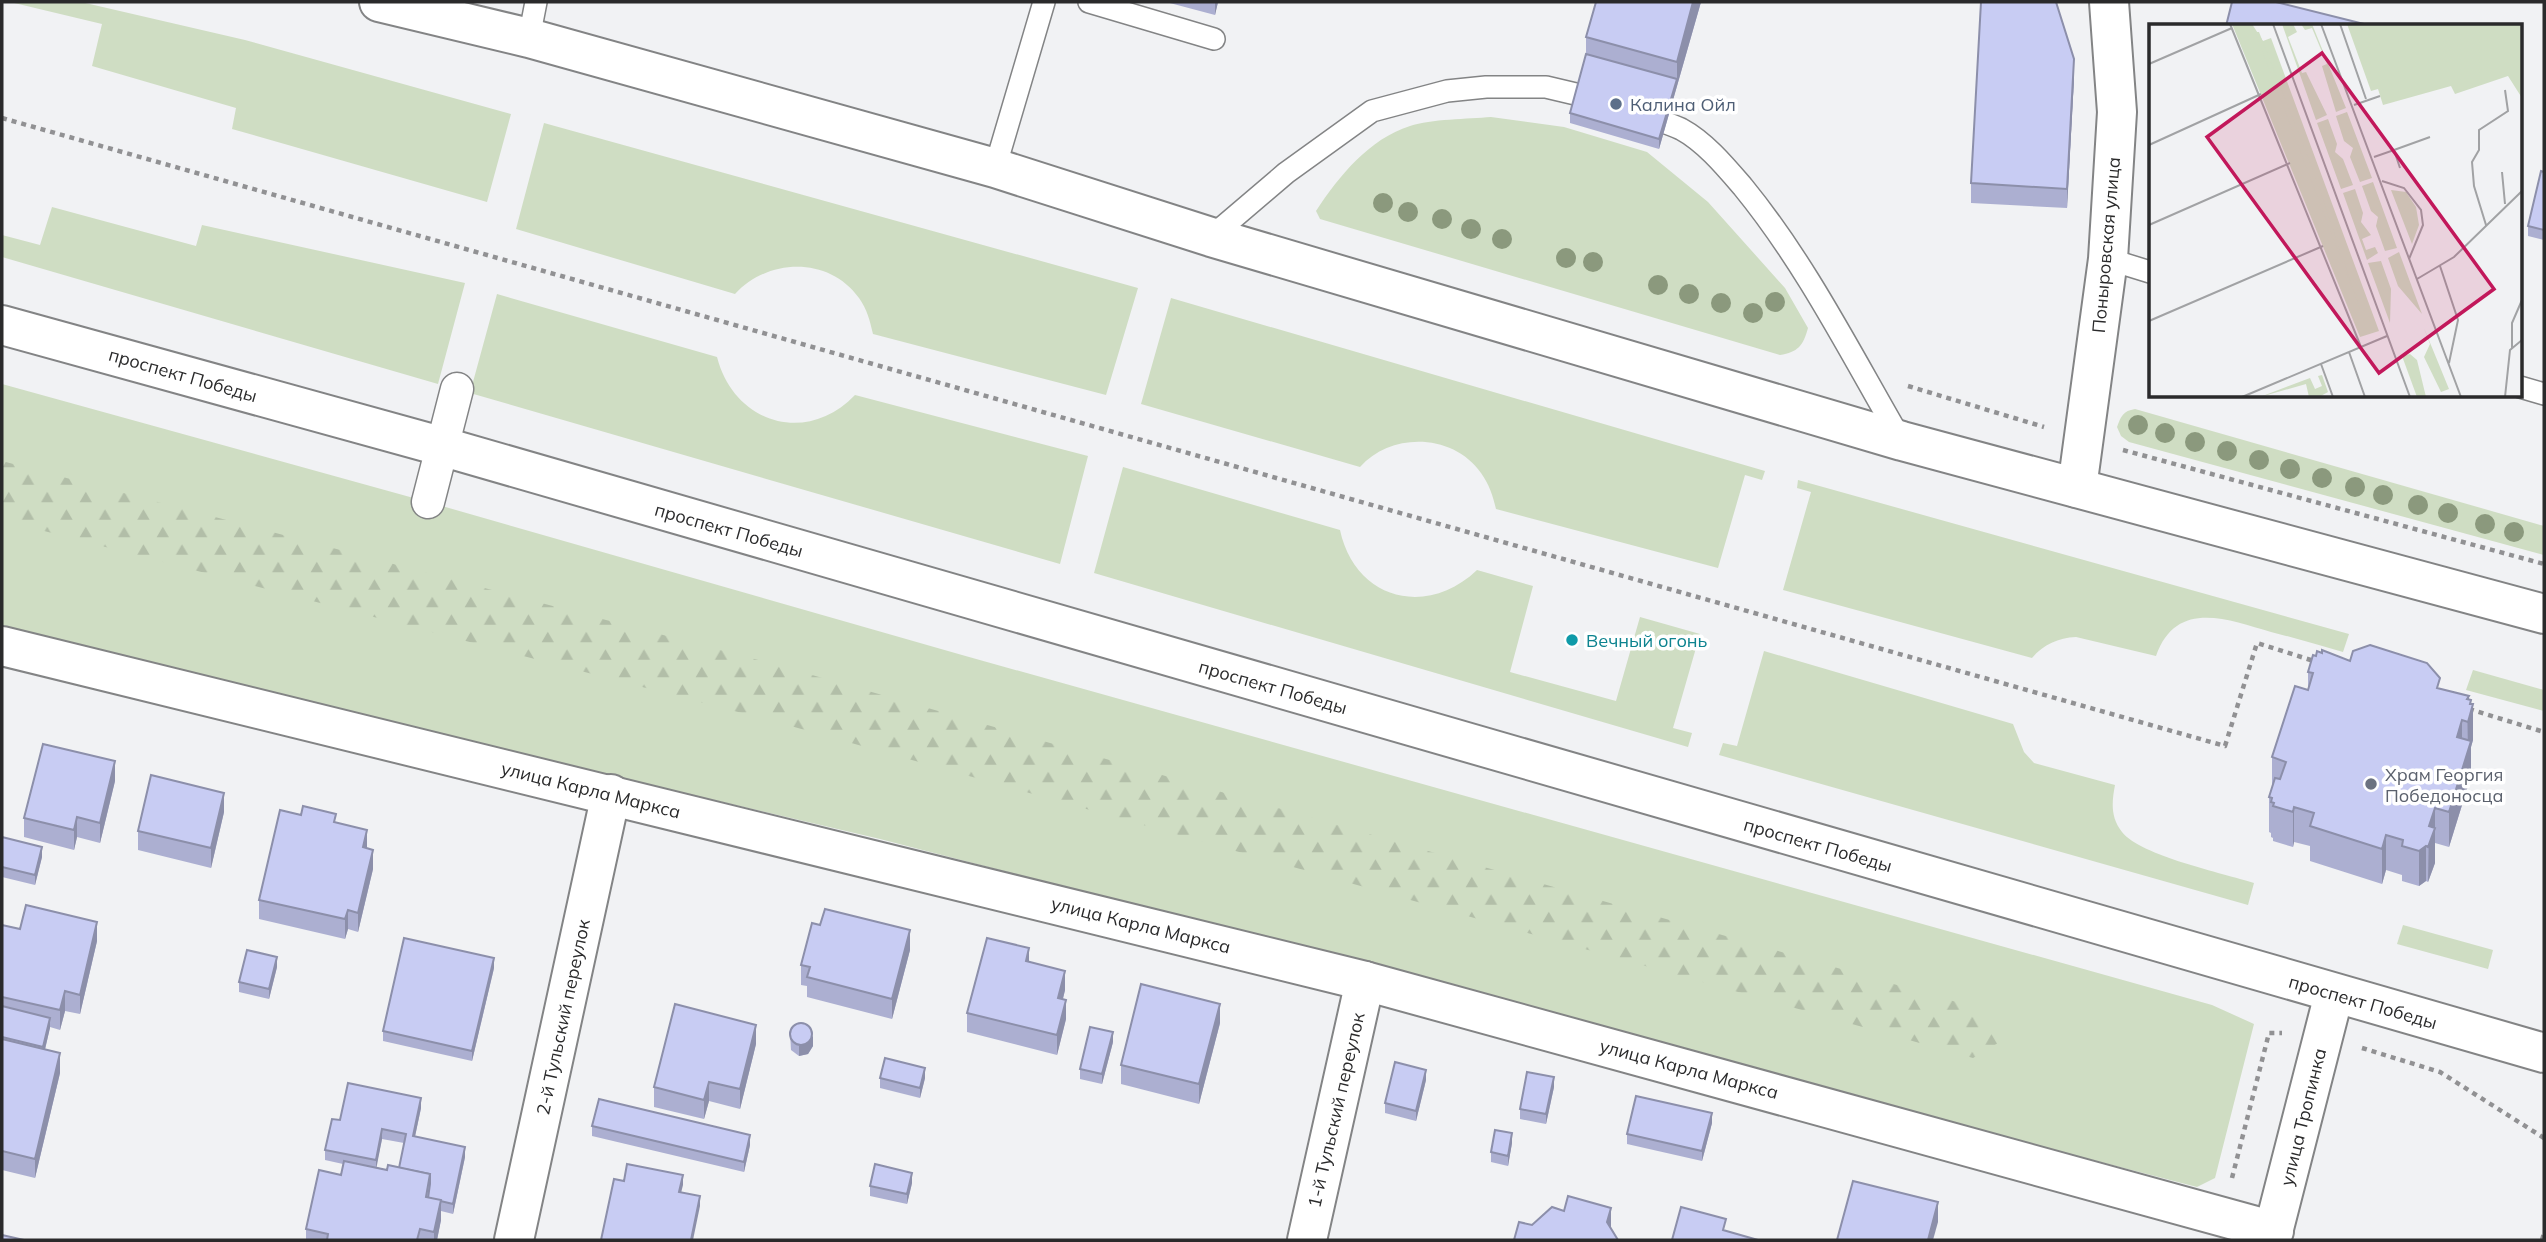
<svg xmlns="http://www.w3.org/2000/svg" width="2546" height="1242" font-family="Mulish,sans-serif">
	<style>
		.green { fill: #cfddc3 }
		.forest { fill: url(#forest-firs) }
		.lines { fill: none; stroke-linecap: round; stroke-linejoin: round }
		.service-casing { stroke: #838485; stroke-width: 24 }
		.pedestrian-casing { stroke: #838485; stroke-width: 35 }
		.minor-casing { stroke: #838485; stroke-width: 42 }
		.secondary-casing { stroke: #838485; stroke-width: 42 }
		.primary-casing { stroke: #838485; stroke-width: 42 }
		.path { stroke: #919193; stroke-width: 4.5; stroke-dasharray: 5 5; stroke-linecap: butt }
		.service { stroke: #fff; stroke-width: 21 }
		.pedestrian { stroke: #fff; stroke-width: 32 }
		.minor { stroke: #fff; stroke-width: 38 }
		.secondary { stroke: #fff; stroke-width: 38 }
		.primary { stroke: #fff; stroke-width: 38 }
		.tree { fill: #8b997d }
		.wall { fill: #acafd1; fill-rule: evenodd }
		.shaded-wall { fill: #8c8faa }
		.building { fill: #c8ccf3; stroke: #8c8faa; stroke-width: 2 }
		.service-dot { fill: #5c6f8a; stroke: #fff; stroke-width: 2.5 }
		.culture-dot { fill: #0f9aa8; stroke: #fff; stroke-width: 2.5 }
		.worship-dot { fill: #6b7280; stroke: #fff; stroke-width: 2.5 }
		.labels { text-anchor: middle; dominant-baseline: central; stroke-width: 7; stroke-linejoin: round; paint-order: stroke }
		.service-label { font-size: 18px; fill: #4e5e75; stroke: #fff; text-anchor: start }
		.street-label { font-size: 18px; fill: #2a2a2b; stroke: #fff }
		.culture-label { font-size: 18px; fill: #0d838f; stroke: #fff; text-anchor: start }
		.worship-label { font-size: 18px; fill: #5b616d; stroke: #fff; text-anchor: start }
		.inset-road { fill: none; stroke: #a1a2a4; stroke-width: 2 }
		.view { fill: #c2185b; fill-opacity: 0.15; stroke: #c2185b; stroke-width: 3.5 }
		.inset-edge { fill: none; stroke: #2a2a2b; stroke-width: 3.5 }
	</style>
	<defs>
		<pattern id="forest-firs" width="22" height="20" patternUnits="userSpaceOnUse" patternTransform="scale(1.75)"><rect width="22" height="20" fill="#cfddc3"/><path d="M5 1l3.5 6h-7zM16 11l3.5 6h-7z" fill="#b2bea8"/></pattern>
	</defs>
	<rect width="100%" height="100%" fill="#f1f2f4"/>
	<g class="green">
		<polygon points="10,2 81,2 245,40 511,114 487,202 232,129 236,108 92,66 102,24"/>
		<path d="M1491,117L1564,127L1647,152L1708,202L1785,288L1808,328C1803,346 1798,352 1780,355L1320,219L1316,211C1339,176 1369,139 1410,126C1431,119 1468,119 1491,117Z"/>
		<path d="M544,123L1138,288L1106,395L873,334C870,321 867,309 859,298C829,256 768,258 735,294L516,229Z"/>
		<polygon points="52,207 196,246 202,225 465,283 438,384 2,257 2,235 40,245"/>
		<path d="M497,294L717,357C734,423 806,446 855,395L1088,456L1060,564L470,393Z"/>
		<path d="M1171,298L1765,471L1762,480L1745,475L1718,568L1496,509C1493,496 1489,484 1481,473C1454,434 1392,431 1360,467L1141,404Z"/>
		<polygon points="2,384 428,502 962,655 2212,1005 2254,1024 2215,1178 2197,1187 1826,1091 1443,985 880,839 446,737 2,637"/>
		<path d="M2135,409L2544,526V555L2129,442L2121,436L2117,427C2121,416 2123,411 2135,409Z"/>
		<path d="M1123,467L1340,530C1355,600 1427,618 1477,570L1533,586L1510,672L1616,701L1640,617L1700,634L1673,728L1692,733L1688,747L1094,573Z"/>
		<path d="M1798,480L2349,634L2343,652C2319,645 2295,638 2271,632C2227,619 2176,599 2156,656L2076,637C2058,638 2044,644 2032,658L1783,590L1811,492L1797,488Z"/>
		<path d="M1764,651L2013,724L2024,752L2034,763L2115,785C2112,801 2110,817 2122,832C2141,856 2223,873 2254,883L2248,905L1719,755L1723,743L1737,746Z"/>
		<polygon points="2473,670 2544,690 2544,711 2466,690"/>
		<polygon points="2403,925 2493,950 2488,969 2397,944"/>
	</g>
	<polygon class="forest" points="2,461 777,665 1988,1011 1998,1043 1973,1058 773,721 2,520"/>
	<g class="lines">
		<g class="service-casing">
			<g id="service">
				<polyline points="1089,2 1214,39"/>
				<polyline points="529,38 536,2"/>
				<path d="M1641,114C1654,119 1668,123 1681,129C1705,142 1725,166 1743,187C1806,264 1851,354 1901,440"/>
				<polyline points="995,168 1044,2"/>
				<polyline points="1211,237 1286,173 1372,111 1447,91 1486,87 1546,87 1601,100"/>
				<polyline points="2108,259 2150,272"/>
				<polyline points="2520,387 2544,394"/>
			</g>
		</g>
		<g class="pedestrian-casing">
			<polyline id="pedestrian" points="428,502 457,389"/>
		</g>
		<g class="minor-casing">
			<g id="minor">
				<polyline points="2077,488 2108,259 2117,112 2109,2"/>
				<polyline points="2,646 1365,981 2274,1231"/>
				<polyline points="514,1240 611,794"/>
				<polyline points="1307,1240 1365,981"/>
			</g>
		</g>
		<g class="secondary-casing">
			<polyline id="secondary" points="2271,1240 2334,994"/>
		</g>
		<g class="primary-casing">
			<g id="primary">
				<polyline points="379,2 529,38 995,168 1211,237 1902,441 2544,614"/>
				<polyline points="2,325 444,447 2544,1053"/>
			</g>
		</g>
		<g class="path">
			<polyline points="2,118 2225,746 2257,643 2317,662"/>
			<polyline points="1908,386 2044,427"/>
			<polyline points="2123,450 2544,564"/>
			<polyline points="2469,709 2544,732"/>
			<polyline points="2362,1048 2440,1072 2544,1138"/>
			<polyline points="2232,1178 2269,1033 2282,1033"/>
			<polyline points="2542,1240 2544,1233"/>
		</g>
		<use href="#service" class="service"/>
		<use href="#pedestrian" class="pedestrian"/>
		<use href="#minor" class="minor"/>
		<use href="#secondary" class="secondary"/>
		<use href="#primary" class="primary"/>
	</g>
	<g class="tree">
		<circle cx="1383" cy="203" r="10"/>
		<circle cx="1408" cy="212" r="10"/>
		<circle cx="1442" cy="219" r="10"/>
		<circle cx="1471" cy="229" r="10"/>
		<circle cx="1502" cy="239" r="10"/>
		<circle cx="1566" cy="258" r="10"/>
		<circle cx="1593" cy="262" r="10"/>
		<circle cx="1658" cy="285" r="10"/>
		<circle cx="1689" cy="294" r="10"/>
		<circle cx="1775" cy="302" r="10"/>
		<circle cx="1721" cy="303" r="10"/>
		<circle cx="1753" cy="313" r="10"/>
		<circle cx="2138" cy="425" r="10"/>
		<circle cx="2165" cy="433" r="10"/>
		<circle cx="2195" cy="442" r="10"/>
		<circle cx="2227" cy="451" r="10"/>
		<circle cx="2259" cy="460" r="10"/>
		<circle cx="2290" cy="469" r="10"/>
		<circle cx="2322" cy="478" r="10"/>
		<circle cx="2355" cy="487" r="10"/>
		<circle cx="2383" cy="495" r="10"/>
		<circle cx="2418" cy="505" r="10"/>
		<circle cx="2448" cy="513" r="10"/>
		<circle cx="2485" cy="524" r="10"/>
		<circle cx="2514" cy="532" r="10"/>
	</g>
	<g class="wall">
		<polygon points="1166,2 1218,2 1215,15"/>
		<polygon points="1701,2 1659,149 1570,123 1570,113 1586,54 1586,37"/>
		<polygon points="2074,79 2067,208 1971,203 1971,183"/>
		<polygon points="2544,172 2544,240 2528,236 2528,226"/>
		<polygon points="2350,661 2440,689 2469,699 2471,704 2473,740 2471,747 2471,776 2449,847 2435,843 2435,863 2428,882 2426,881 2419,886 2402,881 2402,875 2386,870 2382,884 2310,861 2310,846 2294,842 2293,847 2273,841 2273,838 2271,837 2271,833 2269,832 2269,797 2272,787 2272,757 2308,690 2308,672"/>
		<polygon points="115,781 100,843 77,837 74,850 24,837 24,818"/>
		<polygon points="224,812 211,868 138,850 138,831"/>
		<polygon points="336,823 367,848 373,869 358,932 348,929 345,939 259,919 259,900"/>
		<polygon points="2,837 42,857 35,885 2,877"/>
		<polygon points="2,927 97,941 80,1014 65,1011 60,1030 50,1027 45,1050 60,1073 35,1178 2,1170"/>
		<polygon points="910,950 892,1019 807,997 807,986 801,985 801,965"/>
		<polygon points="1029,962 1065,990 1063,999 1066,1019 1057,1055 967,1032 967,1013"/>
		<polygon points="277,967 269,999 239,992 239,982"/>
		<polygon points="494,968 472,1061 383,1041 383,1031"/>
		<polygon points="1220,1023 1199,1104 1121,1084 1121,1065"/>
		<polygon points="790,1032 813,1046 808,1054 799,1056 791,1050"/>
		<polygon points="1113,1042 1102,1084 1080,1079 1080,1069"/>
		<polygon points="756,1044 740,1109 709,1101 704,1119 654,1107 654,1087"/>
		<polygon points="880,1078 925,1078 920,1098 880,1088"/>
		<polygon points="1426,1080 1416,1121 1385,1113 1385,1103"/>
		<polygon points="1554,1087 1546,1124 1520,1119 1520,1109"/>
		<path d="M421,1108L415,1136L465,1157L453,1214L441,1211V1220L437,1240H306V1229L341,1175L343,1164L325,1160V1150L340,1120ZM382,1139L404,1143L399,1168L387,1170L376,1167Z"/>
		<polygon points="1712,1123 1702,1161 1627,1144 1627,1134"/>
		<polygon points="592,1126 750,1145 744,1172 592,1136"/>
		<polygon points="1512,1143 1508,1166 1491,1162 1491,1152"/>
		<polygon points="912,1183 907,1204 870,1196 870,1186"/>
	</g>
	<g class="shaded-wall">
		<polygon points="1215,2 1218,2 1215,15"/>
		<polygon points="1693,2 1701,2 1659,149 1659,139 1677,79 1677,62"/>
		<polygon points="2074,59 2074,79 2067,208 2067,189"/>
		<polygon points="2469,696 2469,719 2471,700 2471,711 2473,704 2473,740 2471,747 2471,776 2449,847 2449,812 2468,751 2467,699"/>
		<polygon points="2462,720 2462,755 2457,737"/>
		<polygon points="115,761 115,781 100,843 100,823"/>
		<polygon points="224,793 224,812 211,868 211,848"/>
		<polygon points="2294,807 2294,842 2293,847 2293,812"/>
		<polygon points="2435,808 2435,863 2428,882 2429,826"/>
		<polygon points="77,817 77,837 74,850 74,830"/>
		<polygon points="367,830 367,849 363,847"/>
		<polygon points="2386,835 2386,870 2382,884 2382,849"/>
		<polygon points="2426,846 2426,881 2419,886 2419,851"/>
		<polygon points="42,847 42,857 35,885 35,875"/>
		<polygon points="373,850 373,869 358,932 358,913"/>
		<polygon points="348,910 348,929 345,939 345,919"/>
		<polygon points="97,922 97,941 80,1014 80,995"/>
		<polygon points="910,930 910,950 892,1019 892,999"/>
		<polygon points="1029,948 1029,968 1026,961"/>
		<polygon points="277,957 277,967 269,999 269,989"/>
		<polygon points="494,958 494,968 472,1061 472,1051"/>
		<polygon points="1065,971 1065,990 1058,1018 1058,998"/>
		<polygon points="65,991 65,1011 60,1030 60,1010"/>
		<polygon points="1066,1000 1066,1019 1057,1055 1057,1035"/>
		<polygon points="1220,1004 1220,1023 1199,1104 1199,1084"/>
		<polygon points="50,1018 50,1028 43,1057 43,1047"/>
		<polygon points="756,1025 756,1044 740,1109 740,1089"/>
		<polygon points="1113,1032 1113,1042 1102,1084 1102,1074"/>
		<polygon points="813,1036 813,1046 808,1054 799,1056 799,1046"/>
		<polygon points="60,1053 60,1073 35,1178 35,1159"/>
		<polygon points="925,1068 925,1078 920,1098 920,1088"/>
		<polygon points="1426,1070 1426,1080 1416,1121 1416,1111"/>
		<polygon points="1554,1077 1554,1087 1546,1124 1546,1114"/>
		<polygon points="709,1082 709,1101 704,1119 704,1100"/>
		<polygon points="421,1098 421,1108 413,1146 413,1136"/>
		<polygon points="1712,1113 1712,1123 1702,1161 1702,1151"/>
		<polygon points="382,1129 382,1139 376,1170 376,1160"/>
		<polygon points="1512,1133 1512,1143 1508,1166 1508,1156"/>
		<polygon points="750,1135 750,1145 744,1172 744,1162"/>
		<polygon points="465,1147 465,1157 453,1214 453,1204"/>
		<polygon points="912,1173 912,1183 907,1204 907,1194"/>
		<polygon points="683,1175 683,1185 679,1201 679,1192"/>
		<polygon points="700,1196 700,1206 693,1240 691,1240"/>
		<polygon points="441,1200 441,1220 437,1240 434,1240 434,1232"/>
		<polygon points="1938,1202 1938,1222 1933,1240 1928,1240"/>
		<polygon points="1611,1208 1611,1227 1608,1240 1607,1222"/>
	</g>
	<g class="building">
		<polygon points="1596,2 1693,2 1677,62 1586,37"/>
		<polygon points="1981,2 2056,2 2074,59 2067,189 1971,183"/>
		<polygon points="2232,2 2276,2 2372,26 2226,26"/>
		<polygon points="1586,54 1677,79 1659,139 1570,113"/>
		<polygon points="2541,171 2544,172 2544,230 2528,226"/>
		<polygon points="2370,645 2427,663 2440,678 2437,688 2469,696 2467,699 2471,700 2470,704 2473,704 2468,722 2462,720 2457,737 2471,741 2449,812 2435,808 2429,826 2435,828 2428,847 2426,846 2419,851 2402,846 2403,840 2386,835 2382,849 2310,826 2314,813 2294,807 2293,812 2273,806 2274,803 2271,802 2272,798 2269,797 2275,778 2280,779 2286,762 2272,757 2295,686 2308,690 2313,673 2308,672 2313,655 2316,656 2317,651 2322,653 2322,650 2350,661 2353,651"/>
		<polygon points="43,744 115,761 100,823 77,817 74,830 24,818"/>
		<polygon points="151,775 224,793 211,848 138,831"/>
		<polygon points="303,806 336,814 334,822 367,830 363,847 373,850 358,913 348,910 345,919 259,900 280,810 301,815"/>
		<polygon points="2,837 42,847 35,875 2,867"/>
		<polygon points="26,905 97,922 80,995 65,991 60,1010 2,997 2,925 20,929"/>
		<polygon points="825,909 910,930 892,999 807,977 810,967 801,965 812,923 820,925"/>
		<polygon points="404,938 494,958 472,1051 383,1031"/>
		<polygon points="987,938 1029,948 1026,961 1065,971 1058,998 1066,1000 1057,1035 967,1013"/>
		<polygon points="247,950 277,957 269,989 239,982"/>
		<polygon points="1141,984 1220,1004 1199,1084 1121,1065"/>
		<polygon points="675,1004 756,1025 740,1089 709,1082 704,1100 654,1087"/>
		<polygon points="2,1006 50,1018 43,1047 2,1037"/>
		<circle cx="801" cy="1034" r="11"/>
		<polygon points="1090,1027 1113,1032 1102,1074 1080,1069"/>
		<polygon points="2,1039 60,1053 35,1159 2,1151"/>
		<polygon points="885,1058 925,1068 920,1088 880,1078"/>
		<polygon points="1395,1062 1426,1070 1416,1111 1385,1103"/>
		<polygon points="1527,1072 1554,1077 1546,1114 1520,1109"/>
		<polygon points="348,1083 421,1098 413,1136 465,1147 453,1204 428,1198 430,1184 430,1174 399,1168 406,1134 382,1129 376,1160 325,1150 332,1119 340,1120"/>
		<polygon points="1636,1096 1712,1113 1702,1151 1627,1134"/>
		<polygon points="599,1099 750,1135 744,1162 592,1126"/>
		<polygon points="1495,1130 1512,1133 1508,1156 1491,1152"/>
		<polygon points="344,1161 387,1170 388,1165 430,1174 426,1197 441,1200 434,1232 420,1229 417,1240 327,1240 328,1234 306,1229 319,1170 341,1175"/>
		<polygon points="627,1164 683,1175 679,1192 700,1196 691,1240 601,1240 614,1179 624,1181"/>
		<polygon points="875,1164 912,1173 907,1194 870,1186"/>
		<polygon points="1853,1181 1938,1202 1928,1240 1837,1240"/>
		<polygon points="1568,1196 1611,1208 1607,1222 1618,1240 1514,1240 1519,1222 1532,1225 1552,1207 1564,1211"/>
		<polygon points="1681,1207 1726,1219 1723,1230 1758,1240 1672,1240"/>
		<polygon points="2,1235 24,1240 2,1240"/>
	</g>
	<circle class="service-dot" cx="1616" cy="104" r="7"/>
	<circle class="culture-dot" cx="1572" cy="640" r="7"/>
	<circle class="worship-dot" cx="2371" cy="784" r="7"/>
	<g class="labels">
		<g class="service-label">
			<text x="1630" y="104">Калина Ойл</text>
		</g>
		<g class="street-label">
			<text transform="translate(2106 245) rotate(-85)">Поныровская улица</text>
			<text transform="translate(183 375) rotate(16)">проспект Победы</text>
			<text transform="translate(729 530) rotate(16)">проспект Победы</text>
			<text transform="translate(1273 687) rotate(16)">проспект Победы</text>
			<text transform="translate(591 790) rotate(14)">улица Карла Маркса</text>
			<text transform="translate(1818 845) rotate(16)">проспект Победы</text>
			<text transform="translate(1141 925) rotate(14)">улица Карла Маркса</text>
			<text transform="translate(2363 1002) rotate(16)">проспект Победы</text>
			<text transform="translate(563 1017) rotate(-78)">2-й Тульский переулок</text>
			<text transform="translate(1689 1069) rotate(15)">улица Карла Маркса</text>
			<text transform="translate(1336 1110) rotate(-77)">1-й Тульский переулок</text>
			<text transform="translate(2303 1117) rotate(-76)">улица Тропинка</text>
		</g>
		<g class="culture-label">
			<text x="1586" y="640">Вечный огонь</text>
		</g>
		<g class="worship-label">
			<text x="2385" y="774">Храм Георгия<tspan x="2385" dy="21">Победоносца</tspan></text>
		</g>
	</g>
	<g transform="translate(2149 24)">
		<rect width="373" height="373" fill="#f1f2f4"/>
		<path d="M83,0H103L114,17L122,14L230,307L211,313ZM133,0H144L148,8L139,13L153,49L157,48L178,91L167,96ZM152,0H163L197,84L187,88L173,42L178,40L163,4L156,6ZM198,0H373V74L359,52L306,70L302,62L234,81L229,65L222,67ZM198,88L223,154L211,158L201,133L204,124L195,117L187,92ZM179,95L188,120L186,128L194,135L204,161L192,165L168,99ZM224,158L248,224L236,227L227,202L229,193L222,187L213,162ZM206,165L214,189L212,198L222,211L213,215L217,226L226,223L229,229L218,236L194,169ZM242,166L257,168L267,183L270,201L263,220ZM250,228L273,290L249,262L239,234ZM232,237L242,265L241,299L219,239ZM275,304L300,365L292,368L275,333L281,320ZM261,330L268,336L277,373H268L253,332ZM173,351L179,368L170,373H160L157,360L111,373L161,354L166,365L173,362L169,352Z" fill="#cfddc3"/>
		<path d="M106,8H110L164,146L211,285Z" fill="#cfddc3"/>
		<path class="inset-road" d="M81,0L212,323M124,0L261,373M172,0L312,373M191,0L217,75M0,40L83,4M205,81L231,72M0,121L112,70M245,126L281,113M225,133L245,126L251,144M353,148L356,180M233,157L255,164L272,186L274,201L260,235M0,201L141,139M337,201L325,162L323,138L330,126V106L359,87L356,66M291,242L309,296L300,339M268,255L305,233L373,167M0,297L174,222M363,324V299L373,276M200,328L216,373M172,340L184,373M93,373L238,312M356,373L361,326L373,316"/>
		<path class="view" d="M173,29L345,265L230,349L58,113Z"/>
		<rect width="373" height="373" class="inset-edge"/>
	</g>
	<rect width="2546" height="1242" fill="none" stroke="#2a2a2b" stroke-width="7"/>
</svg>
